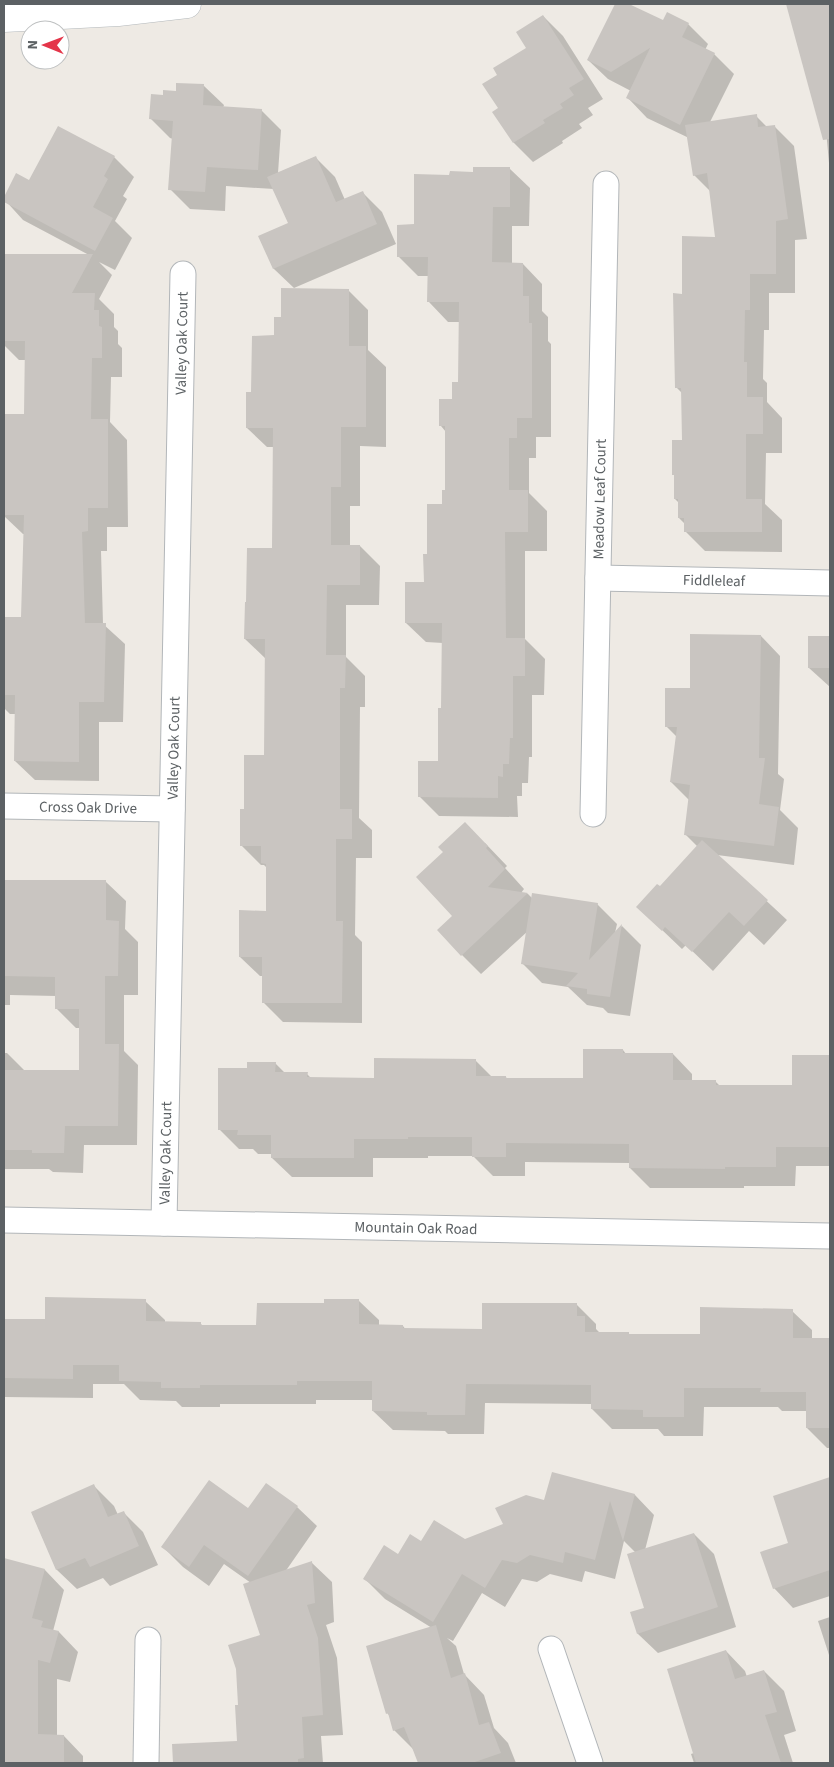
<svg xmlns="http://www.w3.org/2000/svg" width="834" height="1767" font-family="'Source Sans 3',sans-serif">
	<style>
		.shadow { fill: #0003 }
		.building { fill: #c9c5c1 }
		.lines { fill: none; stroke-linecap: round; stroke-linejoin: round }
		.street-casing { stroke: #b2b6b9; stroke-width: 27 }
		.secondary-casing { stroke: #b3b8bb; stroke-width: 29 }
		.street { stroke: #fff; stroke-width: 25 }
		.secondary { stroke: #fff; stroke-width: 28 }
		.labels { text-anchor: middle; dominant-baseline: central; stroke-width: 4; stroke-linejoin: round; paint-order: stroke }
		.street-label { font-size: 15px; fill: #5c6164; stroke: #fff }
	</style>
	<rect width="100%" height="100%" fill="#eeeae4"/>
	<g class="shadow">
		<polygon points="616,4 627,4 663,22 667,14 688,24 708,44 705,50 714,54 734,74 710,122 756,116 767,127 774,126 794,146 807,239 795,240 795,293 769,293 769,330 764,330 763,379 767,383 767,402 782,418 782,453 766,453 765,504 782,520 782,552 705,551 685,531 685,524 679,518 679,503 675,499 676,477 673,474 683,442 683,394 676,387 683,295 717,238 710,191 694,175 689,138 647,118 628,98 631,91 608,79 588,60"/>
		<polygon points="787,4 830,4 830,174 826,130 821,125"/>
		<polygon points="543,16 563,36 603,99 588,108 593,115 579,124 582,128 562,141 563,143 533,162 514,143 494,112 499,109 499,75 527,48"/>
		<polygon points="204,86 224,105 223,108 261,110 281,130 278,173 315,157 335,177 345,200 362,192 382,212 396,244 294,288 274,269 260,237 289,224 274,189 226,186 225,211 190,209 170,189 173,139 170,138 151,119 165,96"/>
		<polygon points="114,157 134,177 123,196 127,199 115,221 132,238 115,270 99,262 112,275 99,299 114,314 114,327 118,331 118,344 122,348 122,377 111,377 110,422 127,440 128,527 107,527 107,551 101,551 103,624 125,644 123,722 99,722 99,781 35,780 15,761 16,714 10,714 4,708 4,618 22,618 25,534 23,534 4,516 4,416 25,416 26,360 19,360 4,345 4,255 89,255 23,220 4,199 17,175 30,182"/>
		<polygon points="510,169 530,188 529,226 512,226 512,264 523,264 542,284 542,311 548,317 548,341 551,344 551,437 536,437 536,458 529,458 529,493 547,511 547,551 525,551 525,639 545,659 544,695 532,695 532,757 529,757 528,783 522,783 522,796 517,796 518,817 439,816 419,796 439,762 443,709 443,643 426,642 406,623 425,583 428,556 447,491 446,432 441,426 460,383 460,322 448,322 429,302 429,276 418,276 398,256 415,226 451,176"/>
		<polygon points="348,290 368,310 368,350 386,367 386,447 360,446 360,506 350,506 350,546 360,546 380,566 379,605 346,605 346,657 365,676 365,707 360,707 359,818 372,830 372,858 356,858 355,935 362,942 362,1023 283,1022 263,1002 264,976 260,976 240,957 267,912 268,869 264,865 261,865 241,845 245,810 266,756 266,659 245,639 273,549 274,447 267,447 247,428 253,393 283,318"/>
		<polygon points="830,500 830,536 829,535"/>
		<polygon points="761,636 780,656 778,774 784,779 780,810 798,828 794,865 717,855 787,920 764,945 749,931 713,971 686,945 682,949 638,907 660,888 698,847 685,834 689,800 671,782 677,737 666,726 691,689"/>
		<polygon points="809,637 830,638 830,687 809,668"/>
		<polygon points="485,843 507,866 505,868 524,889 521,893 528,894 533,899 597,904 617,924 615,933 622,926 641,945 630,1016 608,1013 603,1008 587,1005 568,987 542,983 523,964 528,931 481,974 462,955 454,916"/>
		<polygon points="4,880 106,882 126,901 125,929 138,942 138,995 124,995 124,1051 138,1065 137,1145 84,1145 83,1173 53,1172 49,1169 4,1169 4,1053 7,1053 25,1071 80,1071 80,1028 76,1028 56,1008 56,996 10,995 10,1005 4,1005"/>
		<polygon points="623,1050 626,1054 673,1054 692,1074 692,1081 715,1081 720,1086 793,1087 793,1056 830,1056 830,1166 796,1166 795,1186 744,1186 744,1188 650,1188 630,1168 630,1163 525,1162 525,1176 493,1176 473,1156 428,1156 428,1158 373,1158 373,1177 292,1177 272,1158 272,1154 258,1154 253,1149 239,1149 219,1129 249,1069 275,1063 286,1074 307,1074 312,1079 375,1079 476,1061 492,1077 506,1077 507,1079 584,1079"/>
		<polygon points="145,1301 165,1320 165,1323 200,1323 203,1326 258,1326 326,1305 359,1301 379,1320 379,1326 403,1326 406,1330 483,1330 576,1304 596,1324 596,1329 601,1334 701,1335 792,1311 812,1330 812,1339 830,1339 830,1448 827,1448 807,1428 807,1411 782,1411 778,1407 704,1407 703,1436 664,1436 658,1429 612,1429 592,1409 592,1404 485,1403 484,1434 448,1434 445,1431 393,1430 373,1411 373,1400 316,1400 316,1404 220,1404 220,1407 182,1407 176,1401 140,1400 124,1384 93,1384 93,1398 4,1397 4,1321 46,1321"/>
		<polygon points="830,1478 830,1596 793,1608 774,1588 790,1543 774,1497"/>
		<polygon points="94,1486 114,1506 118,1515 123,1512 143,1532 158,1565 110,1586 103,1578 77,1589 57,1570 32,1513"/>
		<polygon points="635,1495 654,1515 645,1550 694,1534 714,1554 736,1627 658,1653 638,1634 632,1613 646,1609 636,1553 624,1541 615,1579 585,1571 582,1582 550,1574 537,1582 522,1579 505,1607 482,1593 453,1641 447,1638 456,1646 464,1674 484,1695 494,1728 508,1743 516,1763 419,1763 414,1750 394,1730 390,1716 387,1713 432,1628 385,1599 365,1579 398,1555 422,1542 465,1540 504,1525 545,1502"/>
		<polygon points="297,1507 317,1526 285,1572 312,1563 332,1582 334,1622 326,1625 337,1658 343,1735 321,1736 323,1763 218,1763 217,1743 238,1742 239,1706 261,1636 251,1583 224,1564 209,1586 183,1567 163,1547 248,1510"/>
		<polygon points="4,1559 45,1570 64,1590 53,1631 59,1632 78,1652 70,1682 57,1679 57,1736 64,1736 83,1756 83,1763 4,1763"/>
		<polygon points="830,1617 830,1658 818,1621"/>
		<polygon points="726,1651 745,1671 747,1677 764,1671 784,1691 796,1731 784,1735 793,1763 694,1763 691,1754 694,1753"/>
	</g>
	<g class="building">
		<polygon points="615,4 629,4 663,20 667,12 689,23 682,37 715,53 680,125 626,98 650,48 611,72 587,60"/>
		<polygon points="786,4 830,4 830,139 823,140"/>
		<polygon points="543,15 584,79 569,88 574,95 560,104 563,108 543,120 545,123 513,143 492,112 498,108 482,84 497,75 493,68 526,48 516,32"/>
		<polygon points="176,83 204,84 203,105 262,109 258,170 207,167 205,192 168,190 173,121 149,119 151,94 163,95 163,90 176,91"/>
		<polygon points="757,114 758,127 775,125 788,219 776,221 776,274 750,274 750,310 745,310 744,362 747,362 747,397 763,397 763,434 746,434 746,499 762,499 762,532 684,532 684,518 678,518 678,499 674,499 674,475 672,475 672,440 682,440 681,388 675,388 673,293 682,294 682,236 715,237 707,173 693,176 685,125"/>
		<polygon points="58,126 115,156 104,176 108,179 93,207 113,218 95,251 4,202 4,197 16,173 29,180"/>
		<polygon points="316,156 336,202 363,191 377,224 273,269 258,236 288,223 267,177"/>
		<polygon points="473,167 510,167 510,207 493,207 492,262 523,263 523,296 529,296 529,323 532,323 532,418 517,418 517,438 509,438 509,490 528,490 528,532 505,532 506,638 525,638 525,676 513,676 513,738 510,738 509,764 503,764 503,777 498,776 498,798 418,797 418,761 438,761 438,708 441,708 442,623 405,623 405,582 424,582 423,554 427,554 427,504 442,504 442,490 445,490 445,426 439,426 439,399 452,399 452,382 458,382 459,302 427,302 428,257 397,257 397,225 414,224 414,174 449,175 450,171 473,172"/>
		<polygon points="4,254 93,254 72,293 95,293 94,310 99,310 99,326 102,327 102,358 92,358 91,419 108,419 108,508 88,508 88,531 82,532 85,623 106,623 104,702 79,702 79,762 14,761 15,695 4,695 4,617 21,617 24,515 4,515 4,414 24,414 25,341 4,341"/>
		<polygon points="281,288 349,289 349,346 366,346 366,427 341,427 341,487 331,487 331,545 360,545 360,585 327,585 326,655 346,655 345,688 340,688 340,809 352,809 352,839 336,839 336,921 343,921 342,1003 262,1003 262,957 239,957 239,910 266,911 266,864 261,863 261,846 240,846 240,809 244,809 244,755 264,755 265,639 244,639 245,602 246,602 247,548 272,548 273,428 246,428 246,392 251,392 252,336 274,335 274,317 281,317"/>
		<polygon points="690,634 761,635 759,758 765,758 759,804 779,807 774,846 684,835 690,785 670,782 677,727 665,727 665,688 690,688"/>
		<rect x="808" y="636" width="22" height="32"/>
		<polygon points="465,822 488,846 486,848 505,869 488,887 528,893 461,956 437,930 452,916 416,877 443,852 438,847"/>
		<polygon points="702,840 768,900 744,926 729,912 692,952 665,927 662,931 636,907 657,884 660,886"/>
		<polygon points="4,880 106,880 106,920 119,921 118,976 105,976 105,1044 119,1044 118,1126 65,1126 64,1153 32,1153 32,1150 4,1150 4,1070 79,1070 79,1009 55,1009 55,977 4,976"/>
		<polygon points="532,893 598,903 589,960 622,924 610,997 587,994 587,989 566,986 578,973 521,964"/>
		<polygon points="583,1049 623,1049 623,1053 673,1053 673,1080 716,1080 716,1085 792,1085 792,1055 830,1055 830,1147 776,1147 776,1167 725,1167 725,1169 629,1168 629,1144 506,1143 506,1157 472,1157 472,1137 408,1137 408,1139 354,1139 354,1158 271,1158 271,1135 237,1135 238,1130 218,1130 218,1068 247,1068 247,1062 276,1062 275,1072 308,1072 307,1077 374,1078 374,1058 476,1059 476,1076 506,1076 506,1078 583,1078"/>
		<polygon points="45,1297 146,1299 146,1321 201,1322 201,1325 256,1325 257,1303 324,1303 324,1299 359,1299 359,1324 403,1325 403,1328 482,1329 482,1303 577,1303 577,1316 585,1316 585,1332 629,1332 629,1334 700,1334 700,1307 793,1309 793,1338 830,1338 830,1428 806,1428 806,1392 760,1392 761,1388 684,1388 684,1417 643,1417 643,1410 591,1409 591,1385 466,1384 465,1415 427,1415 427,1412 372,1411 372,1381 297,1381 297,1385 200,1385 200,1388 161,1388 161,1382 119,1381 119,1365 73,1365 73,1379 4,1378 4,1319 45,1319"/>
		<polygon points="552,1472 635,1494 623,1541 610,1501 595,1560 565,1552 563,1563 530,1555 517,1563 502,1560 485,1588 462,1574 433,1622 363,1579 384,1545 398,1554 410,1534 421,1541 434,1520 465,1539 503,1524 495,1508 526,1495 544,1500"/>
		<polygon points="830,1477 830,1570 773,1589 760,1552 788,1543 773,1496"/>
		<polygon points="209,1480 248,1508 266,1483 298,1506 248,1576 204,1545 189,1567 161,1547"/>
		<polygon points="94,1484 108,1517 124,1511 139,1546 90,1567 85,1558 56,1570 31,1512"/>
		<polygon points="694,1533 718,1607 637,1634 630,1612 644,1608 627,1554"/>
		<polygon points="4,1558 45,1569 32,1618 43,1621 41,1627 59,1631 50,1663 38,1660 38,1734 64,1735 64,1763 4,1763"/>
		<polygon points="312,1561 315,1603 307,1605 318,1638 323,1715 302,1717 304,1758 298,1759 298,1763 173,1763 172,1744 237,1741 235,1705 238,1705 236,1669 228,1645 260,1635 243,1584"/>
		<polygon points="436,1625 451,1678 465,1673 479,1725 489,1722 501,1753 472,1763 418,1763 404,1727 393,1731 388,1713 386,1714 366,1646"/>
		<polygon points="726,1650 735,1679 764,1670 777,1712 765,1715 781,1763 696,1763 667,1669"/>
	</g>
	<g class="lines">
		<g class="street-casing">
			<g id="street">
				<path id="s1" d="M598,578L830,583"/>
				<path id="s2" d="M4,806L172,809"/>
				<path id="s3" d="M593,814L606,184"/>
				<path id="s4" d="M4,1220L830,1236"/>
				<path id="s5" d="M164,1223L183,274"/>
				<polyline points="551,1649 590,1763"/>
				<polyline points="146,1763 148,1640"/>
			</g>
		</g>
		<g class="secondary-casing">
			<polyline id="secondary" points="4,18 118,12 187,4"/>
		</g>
		<use href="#street" class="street"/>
		<use href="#secondary" class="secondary"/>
	</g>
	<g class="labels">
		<g class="street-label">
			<text stroke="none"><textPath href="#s5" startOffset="880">Valley Oak Court</textPath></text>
			<text stroke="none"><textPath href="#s3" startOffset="315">Meadow Leaf Court</textPath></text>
			<text stroke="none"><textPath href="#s1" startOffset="116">Fiddleleaf</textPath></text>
			<text stroke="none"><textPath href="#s5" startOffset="475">Valley Oak Court</textPath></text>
			<text stroke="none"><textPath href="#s2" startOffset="84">Cross Oak Drive</textPath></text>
			<text stroke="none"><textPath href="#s5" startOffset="70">Valley Oak Court</textPath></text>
			<text stroke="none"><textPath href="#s4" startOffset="412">Mountain Oak Road</textPath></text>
		</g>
	</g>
	<rect width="834" height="1767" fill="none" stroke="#5c6164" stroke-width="10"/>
	<g transform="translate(45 45) rotate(271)"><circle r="24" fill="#ffffff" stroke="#bec0c1"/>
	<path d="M0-4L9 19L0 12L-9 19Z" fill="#e43549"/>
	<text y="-8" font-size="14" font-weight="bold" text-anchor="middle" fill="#5c6164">N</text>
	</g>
</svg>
